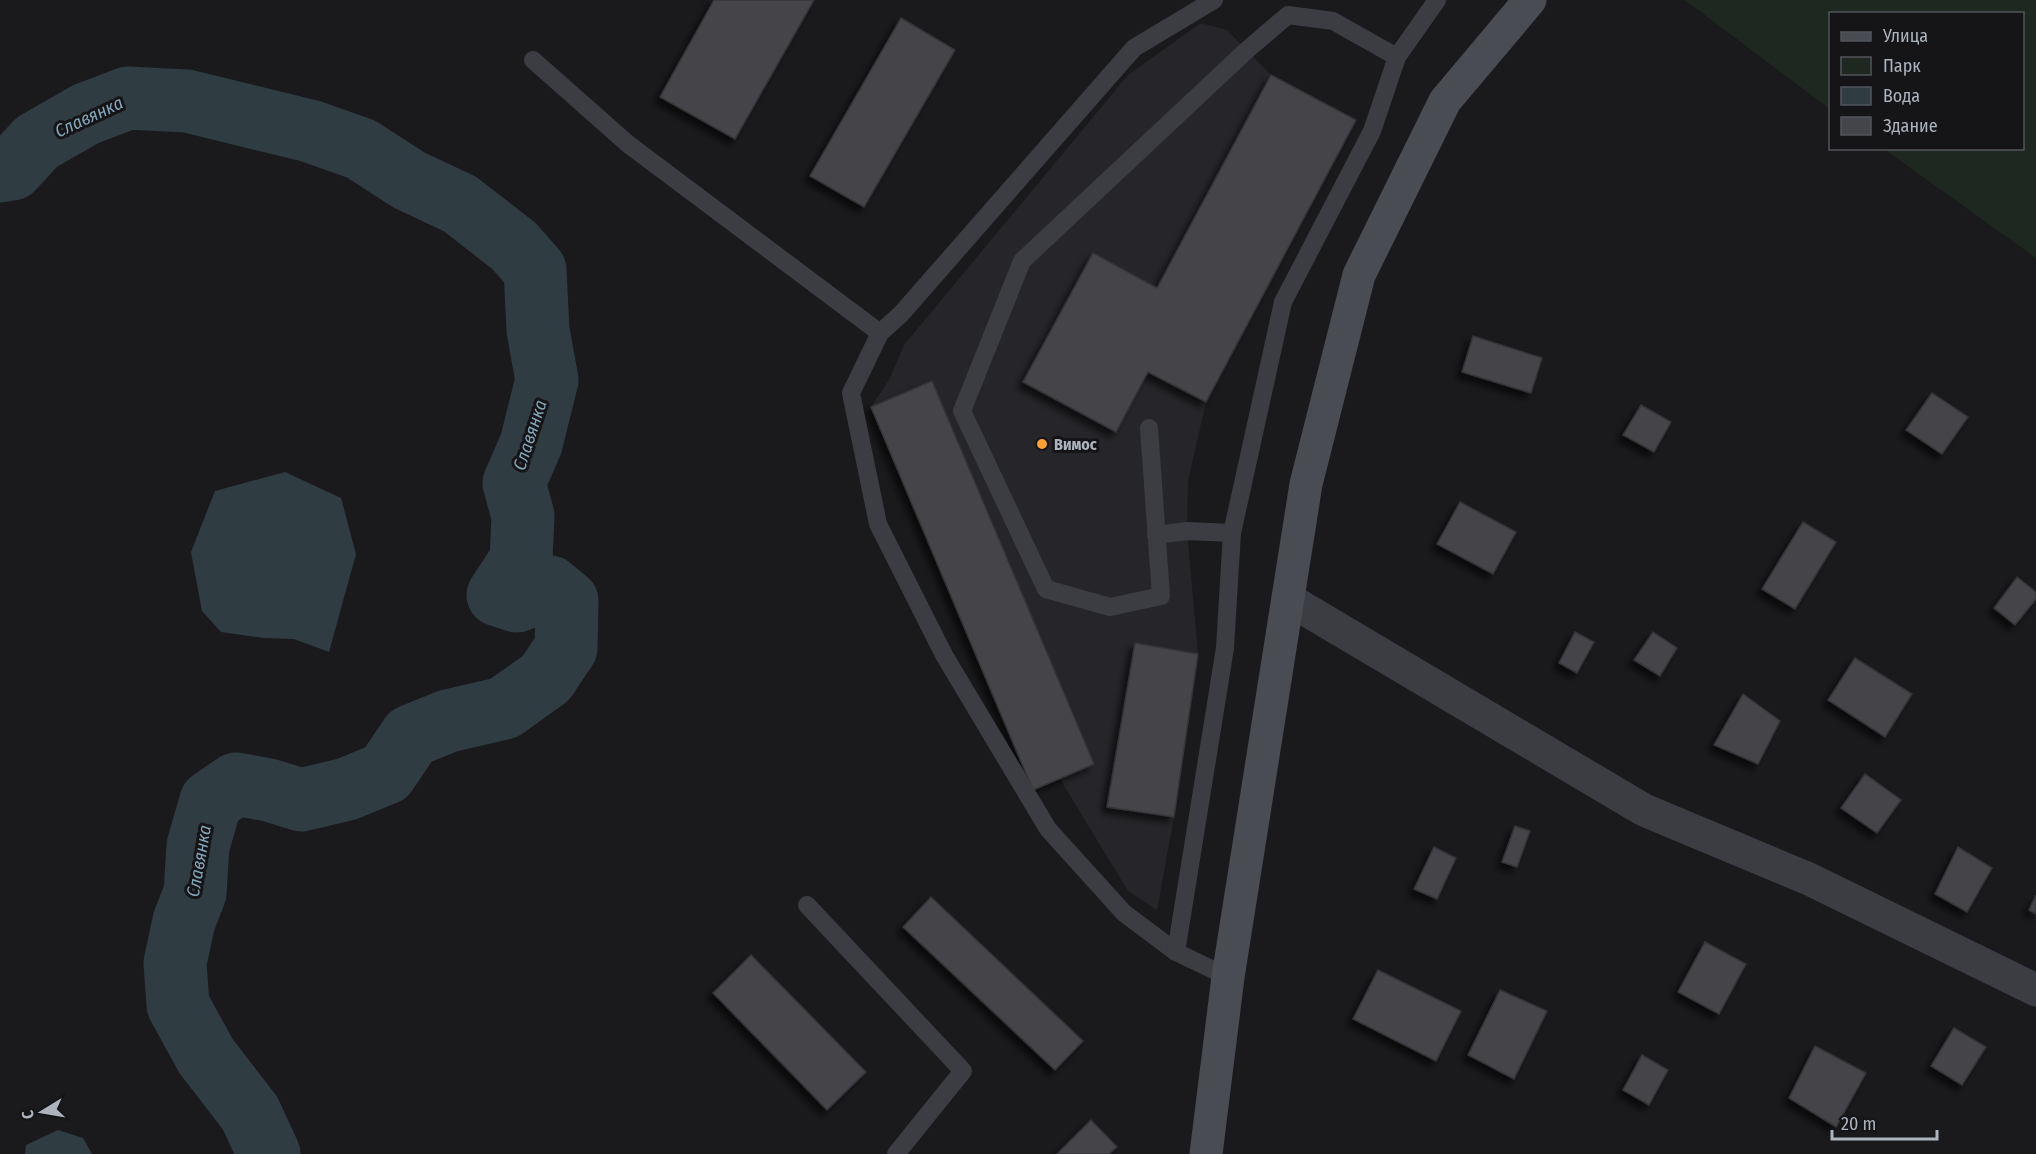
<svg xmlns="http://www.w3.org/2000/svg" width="2036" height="1154" font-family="'Fira Sans Condensed',sans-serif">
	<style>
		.built { fill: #26262a }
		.green { fill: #1f2820 }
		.water { fill: #2f3c42 }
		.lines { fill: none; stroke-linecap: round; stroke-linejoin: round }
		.river { stroke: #2f3c42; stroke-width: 63 }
		.building { fill: #44454a; stroke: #343439; stroke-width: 1.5; filter: url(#shadow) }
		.lane { stroke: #3b3d42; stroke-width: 18 }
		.street { stroke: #3b3d42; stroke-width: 33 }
		.secondary { stroke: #494c52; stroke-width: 33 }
		.poi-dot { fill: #fba033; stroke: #151518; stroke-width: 2 }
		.labels { text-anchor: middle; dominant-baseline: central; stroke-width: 6; stroke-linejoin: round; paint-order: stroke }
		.poi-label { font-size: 16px; font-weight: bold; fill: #acb3bd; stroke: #151518; text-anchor: start }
		.water-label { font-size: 18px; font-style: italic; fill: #82a6b9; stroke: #151518 }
	</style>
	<defs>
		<filter id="shadow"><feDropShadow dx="-5.5" dy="5.5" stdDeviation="3" flood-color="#0009"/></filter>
	</defs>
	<rect width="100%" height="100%" fill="#1a1a1d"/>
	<polygon class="built" points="1201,23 1227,30 1271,75 1356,120 1206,402 1188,481 1187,531 1198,654 1174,817 1157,910 1128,891 1060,779 1033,790 871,407 889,380 904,345 1128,75"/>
	<polygon class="green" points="1685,0 2036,0 2036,258 1884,149 2022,148 2022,14 1830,14 1830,109"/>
	<g class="water">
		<polygon points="285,472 341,498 356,554 329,652 294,639 264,638 221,632 202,611 191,552 215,491"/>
		<polygon points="58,1130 83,1138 92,1154 25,1154 26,1145"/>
	</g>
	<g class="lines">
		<polyline class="river" points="0,171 12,169 37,142 86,114 128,98 187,101 310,131 361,149 409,180 460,204 514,246 535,270 538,330 547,380 531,444 514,483 523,516 521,560 498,595 517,601 550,587 567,601 566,648 546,678 504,708 448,721 411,736 386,773 347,789 301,800 269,790 236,784 211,801 198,846 195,893 184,921 175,963 178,1005 206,1056 250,1113 269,1154"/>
	</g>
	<g class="building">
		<polygon points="714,0 814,0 735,139 660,97"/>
		<polygon points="901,18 955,50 864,207 810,176"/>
		<polygon points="1271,75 1356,120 1206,402 1148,372 1116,432 1023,382 1093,253 1157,288"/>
		<polygon points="1473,336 1542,358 1531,393 1462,372"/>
		<polygon points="932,381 1094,764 1033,790 871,407"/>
		<polygon points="1932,393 1968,417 1942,454 1906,430"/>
		<polygon points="1641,405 1671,422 1654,452 1623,435"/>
		<polygon points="1460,502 1516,532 1493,574 1437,544"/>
		<polygon points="1803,522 1836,542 1795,609 1762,589"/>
		<polygon points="2017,577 2036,592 2036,599 2015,625 1994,608"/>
		<polygon points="1575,632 1594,642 1577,673 1559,663"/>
		<polygon points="1653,632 1677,648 1660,676 1634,660"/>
		<polygon points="1135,643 1198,654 1174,817 1107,807"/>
		<polygon points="1855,658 1912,694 1885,737 1828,700"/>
		<polygon points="1743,694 1780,721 1758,764 1714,745"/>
		<polygon points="1865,774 1901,800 1877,833 1841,808"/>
		<polygon points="1515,826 1530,831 1517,867 1502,862"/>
		<polygon points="1434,847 1456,858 1437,899 1414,889"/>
		<polygon points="1958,847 1992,868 1967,912 1935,894"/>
		<polygon points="2036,895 2036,914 2029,910"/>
		<polygon points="931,897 1083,1041 1055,1070 903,927"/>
		<polygon points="1705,942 1746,964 1719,1014 1678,992"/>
		<polygon points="751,955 866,1072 827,1110 713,993"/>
		<polygon points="1378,970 1461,1011 1436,1061 1353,1019"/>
		<polygon points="1500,990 1547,1011 1514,1079 1468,1055"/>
		<polygon points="1954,1028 1986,1047 1962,1085 1931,1066"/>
		<polygon points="1815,1046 1866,1073 1836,1127 1789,1098"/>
		<polygon points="1642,1055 1668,1070 1649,1105 1623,1090"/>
		<polygon points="1091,1120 1117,1147 1109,1154 1057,1154"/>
	</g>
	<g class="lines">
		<g class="lane">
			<polyline points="1214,0 1134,48 901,314 880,333 851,393 878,524 944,655 1048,829 1124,913 1176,952 1228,977"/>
			<polyline points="533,60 628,144 880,333"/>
			<polyline points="1149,428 1161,596 1110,607 1046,589 962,411 1022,261 1247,50 1288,15 1333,21 1397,57"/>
			<polyline points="1156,535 1187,531 1232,533"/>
			<polyline points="807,905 963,1071 896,1154"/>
			<polyline points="1176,952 1225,648 1232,533 1283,302 1372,131 1397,57 1437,0"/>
		</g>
		<polyline class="street" points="1288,599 1644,810 1809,879 2036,990"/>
		<polyline class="secondary" points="1206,1154 1228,977 1306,484 1359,275 1445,101 1530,0"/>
	</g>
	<circle class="poi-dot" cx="1042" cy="444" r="6"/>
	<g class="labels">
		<g class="poi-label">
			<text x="1054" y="444">Вимос</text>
		</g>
		<g class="water-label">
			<text transform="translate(89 117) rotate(-25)">Славянка</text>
			<text transform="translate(530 435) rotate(-72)">Славянка</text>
			<text transform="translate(199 861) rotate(-80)">Славянка</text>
		</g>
	</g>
	<rect x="1829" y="12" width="195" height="138" fill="#151518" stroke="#51545a" stroke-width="1.5"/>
	<rect x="1841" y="32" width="30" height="9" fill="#494c52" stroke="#51545a" stroke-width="1.5"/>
	<text x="1883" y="42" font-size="18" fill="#acb3bd">Улица</text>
	<rect x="1841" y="57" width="30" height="18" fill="#1f2820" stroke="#51545a" stroke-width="1.5"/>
	<text x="1883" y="72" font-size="18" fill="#acb3bd">Парк</text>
	<rect x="1841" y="87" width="30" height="18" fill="#2f3c42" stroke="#51545a" stroke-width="1.5"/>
	<text x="1883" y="102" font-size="18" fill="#acb3bd">Вода</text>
	<rect x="1841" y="117" width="30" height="18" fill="#44454a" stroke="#51545a" stroke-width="1.5"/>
	<text x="1883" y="132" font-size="18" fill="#acb3bd">Здание</text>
	<g transform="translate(42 1112) rotate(259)" stroke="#151518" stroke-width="4.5" paint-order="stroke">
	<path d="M0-4.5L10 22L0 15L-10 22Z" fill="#acb3bd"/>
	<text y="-9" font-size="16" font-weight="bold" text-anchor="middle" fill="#acb3bd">С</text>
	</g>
	<path d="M1832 1130v9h105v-9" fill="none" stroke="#acb3bd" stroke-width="3"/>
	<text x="1841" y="1130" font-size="18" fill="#acb3bd" stroke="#151518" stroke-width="4.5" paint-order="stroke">20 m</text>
</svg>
